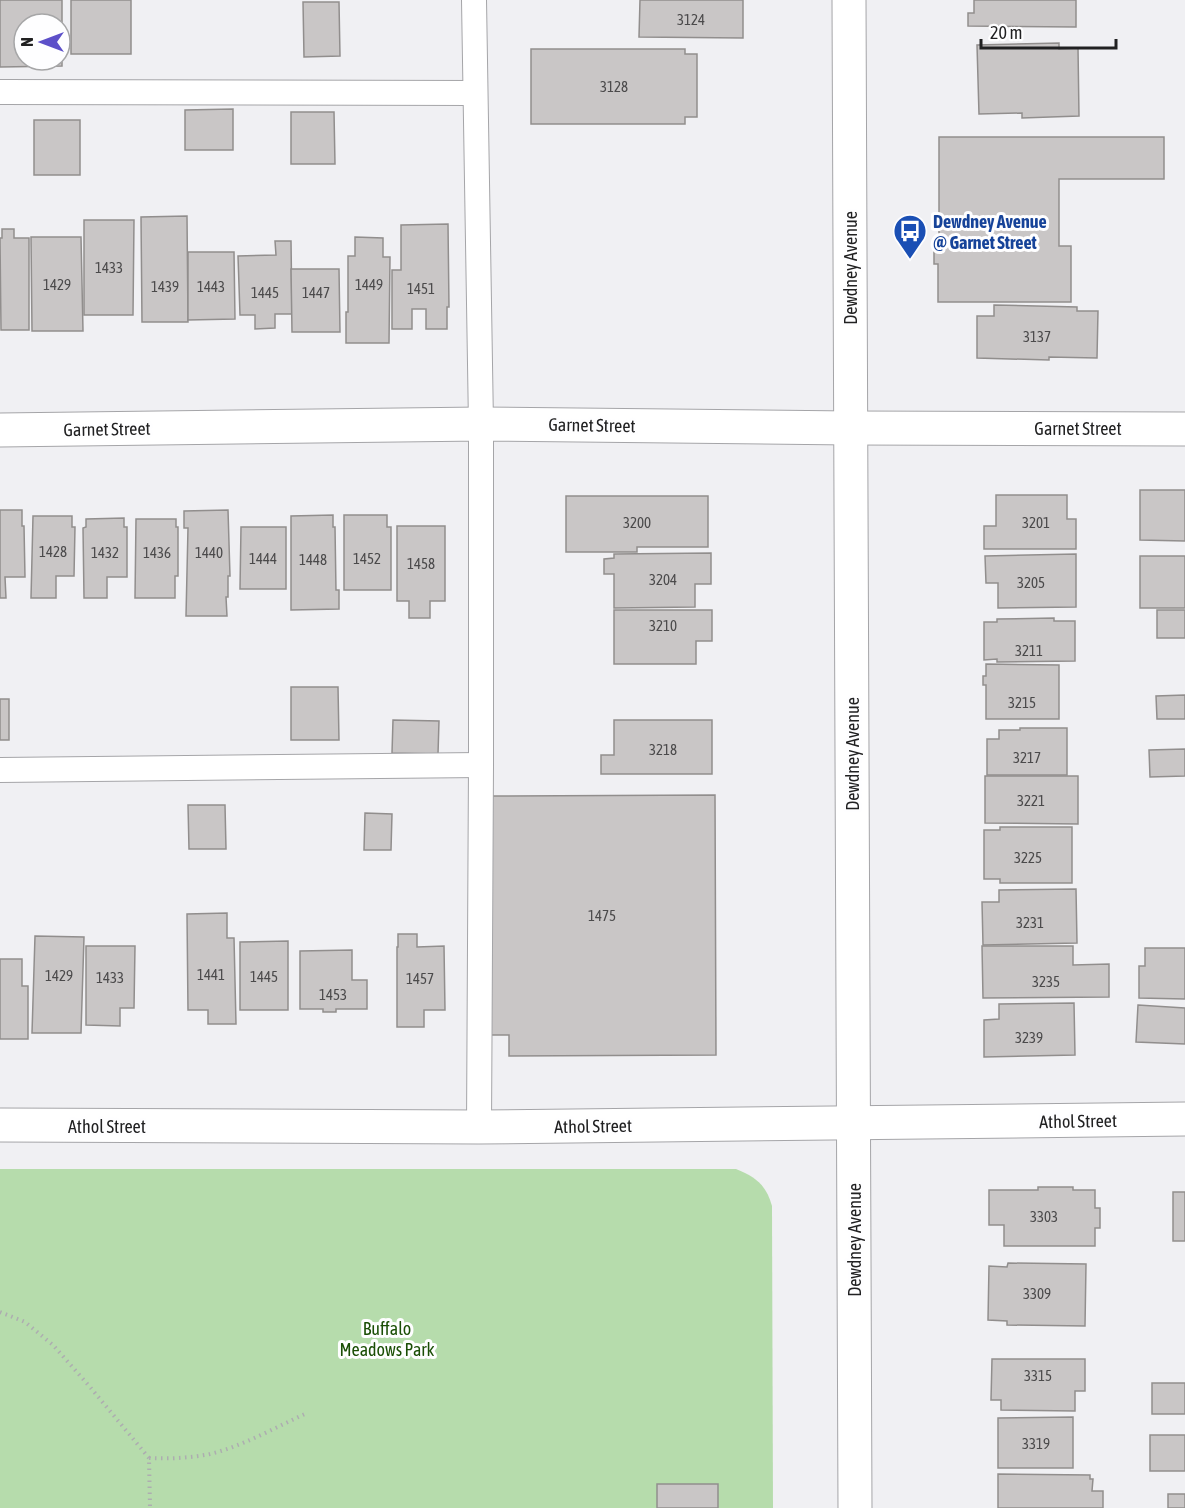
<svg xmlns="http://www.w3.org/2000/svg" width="1185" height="1508" font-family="'Asap Condensed',sans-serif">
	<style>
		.green { fill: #b6dcac }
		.building { fill: #c9c6c6; stroke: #918e8d; stroke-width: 1.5; fill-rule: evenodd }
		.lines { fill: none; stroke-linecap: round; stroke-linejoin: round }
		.service-casing { stroke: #a5a5a8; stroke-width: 26 }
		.minor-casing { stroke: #a5a5a8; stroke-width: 35 }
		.secondary-casing { stroke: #a5a5a8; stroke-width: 35 }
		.path { stroke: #adadb0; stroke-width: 4; stroke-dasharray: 1.5 4.5; stroke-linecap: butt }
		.service { stroke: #fff; stroke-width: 24 }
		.minor { stroke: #fff; stroke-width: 33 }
		.secondary { stroke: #fff; stroke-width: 33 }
		.labels { text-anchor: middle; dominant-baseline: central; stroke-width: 6; stroke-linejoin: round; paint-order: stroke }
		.number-label { font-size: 15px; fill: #4b4a4b }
		.transit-label { font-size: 18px; font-weight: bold; fill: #164399; stroke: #fefeff; text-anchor: start }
		.street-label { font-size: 18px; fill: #212122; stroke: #fefeff }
		.park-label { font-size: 18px; fill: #1a4e05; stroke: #fefeff }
	</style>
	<rect width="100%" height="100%" fill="#f0f0f3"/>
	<path class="green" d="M0,1169H736C756,1177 766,1185 772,1206L773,1508H0Z"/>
	<g class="building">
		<path d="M0,0H62V66L0,67ZM24,24H60V60H24Z"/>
		<rect x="71" y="0" width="60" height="54"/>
		<polygon points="640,0 743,0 743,38 639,37"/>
		<polygon points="974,0 1076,0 1076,27 968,26 968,13 974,13"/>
		<polygon points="303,2 339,2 340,56 304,57"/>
		<polygon points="1059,43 1059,49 1078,48 1079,116 1022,118 1022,113 979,114 977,45"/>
		<polygon points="531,49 685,49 685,54 697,54 697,117 685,117 685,124 531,124"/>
		<polygon points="233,109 233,150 185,150 185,110"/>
		<polygon points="291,112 334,112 335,164 291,164"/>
		<rect x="34" y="120" width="46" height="55"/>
		<polygon points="939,137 1164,137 1164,179 1059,179 1059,246 1071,246 1071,302 938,302 938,264 934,264 934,249 939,249"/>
		<polygon points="187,216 188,322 142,322 141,217"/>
		<polygon points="84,220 134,220 133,315 84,315"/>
		<polygon points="448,224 449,307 447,307 447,329 426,329 426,309 412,309 412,329 392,329 392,270 401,270 401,225"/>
		<polygon points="2,229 14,229 14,238 29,238 29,330 1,330 0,238 2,238"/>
		<polygon points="31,237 81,237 83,331 32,331"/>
		<polygon points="355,237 383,238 383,257 390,257 389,343 346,343 346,312 348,312 348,256 355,256"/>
		<polygon points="275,241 291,241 292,314 275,314 275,328 255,329 255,315 240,315 238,256 276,255"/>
		<polygon points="188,252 234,252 235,319 188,320"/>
		<polygon points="291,269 339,269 340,332 292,332"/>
		<polygon points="994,305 1077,307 1077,311 1098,311 1097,358 1049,357 1049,360 977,358 977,316 994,316"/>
		<polygon points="1140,490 1185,490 1185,541 1140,540"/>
		<polygon points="996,495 1067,495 1067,519 1076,519 1076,549 984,549 984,526 996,526"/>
		<polygon points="566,496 708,496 708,547 637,547 637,552 566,552"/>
		<polygon points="0,510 22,510 22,526 24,526 25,577 5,577 6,598 0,598"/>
		<polygon points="228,510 230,576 228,576 228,597 226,597 227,616 186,616 188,528 184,528 184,511"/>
		<polygon points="333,515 333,527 335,527 336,590 339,590 339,609 291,610 291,516"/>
		<polygon points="344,515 387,515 387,527 391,527 391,590 344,590"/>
		<polygon points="33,516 72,516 72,527 75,527 74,576 56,576 56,598 31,598"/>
		<polygon points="124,518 124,527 127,527 127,577 107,577 107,598 84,598 83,528 86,527 86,519"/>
		<polygon points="136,519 176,519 176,527 178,527 178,576 175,576 175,598 135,598"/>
		<polygon points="397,526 445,526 445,601 430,601 430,618 409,618 409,601 397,601"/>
		<polygon points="241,527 286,527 286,589 240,589"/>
		<polygon points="711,553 711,584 695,584 695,607 614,608 614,574 604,574 604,559 614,558 614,554"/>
		<polygon points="1076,554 1076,607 998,608 998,583 986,583 985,556"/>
		<rect x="1140" y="556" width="45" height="52"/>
		<polygon points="614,610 712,610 712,641 696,641 696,664 614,664"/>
		<rect x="1157" y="610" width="28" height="28"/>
		<polygon points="1054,618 1054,621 1075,621 1075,661 997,662 997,659 984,660 984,622 997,622 997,619"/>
		<polygon points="986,664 1059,665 1059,719 986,719 986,685 983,685 983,676 986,676"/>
		<polygon points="291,687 338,687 339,740 291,740"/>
		<polygon points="1185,695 1185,719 1157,719 1156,696"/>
		<rect x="0" y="699" width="9" height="41"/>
		<polygon points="393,720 439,721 438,754 392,753"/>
		<polygon points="614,720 712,720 712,774 601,774 601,755 614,755"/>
		<polygon points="1020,728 1067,728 1067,775 987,775 987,739 999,739 999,730 1020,730"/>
		<polygon points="1185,749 1185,776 1150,777 1149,750"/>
		<polygon points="985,776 1078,776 1078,824 985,823"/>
		<polygon points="715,795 716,1055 509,1056 509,1035 488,1035 488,796"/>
		<polygon points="188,805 225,805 226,849 189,849"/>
		<polygon points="365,813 392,814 391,850 364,850"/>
		<polygon points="1000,827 1072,827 1072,883 1000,883 1000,879 984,879 984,830 1000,830"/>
		<polygon points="1076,889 1077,943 983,945 982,902 999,902 999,890"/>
		<polygon points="227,913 227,938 234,938 236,1024 208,1024 208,1010 188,1010 187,914"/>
		<polygon points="398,934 417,934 417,947 444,946 445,1010 424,1010 424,1027 397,1027 397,947 398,947"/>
		<polygon points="35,936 84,937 81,1033 32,1033"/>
		<polygon points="288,941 288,1010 240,1010 240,942"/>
		<polygon points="86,946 135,946 134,1008 120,1008 120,1026 86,1025"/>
		<polygon points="982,946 1073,946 1073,965 1109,964 1109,997 983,998"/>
		<polygon points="1145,948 1185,948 1185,999 1139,998 1139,966 1145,966"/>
		<polygon points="352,950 352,980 367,980 367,1009 336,1009 336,1012 323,1012 323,1009 300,1009 300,951"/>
		<polygon points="0,959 22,959 22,986 28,986 28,1039 0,1039"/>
		<polygon points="1074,1003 1075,1055 984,1057 984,1020 999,1019 999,1004"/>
		<polygon points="1138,1005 1185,1008 1185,1044 1136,1042"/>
		<polygon points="1038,1187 1073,1187 1073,1190 1095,1190 1095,1208 1100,1208 1100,1228 1095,1228 1095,1246 1004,1246 1004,1225 989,1225 989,1190 1038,1190"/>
		<rect x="1173" y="1192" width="12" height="49"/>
		<polygon points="1008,1263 1086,1264 1085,1326 1007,1325 1007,1321 988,1320 989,1266 1007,1267"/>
		<polygon points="992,1359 1085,1359 1085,1391 1075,1391 1075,1411 1001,1410 1001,1400 991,1400"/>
		<rect x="1152" y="1383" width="33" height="31"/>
		<polygon points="1073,1417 1073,1468 998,1468 998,1418"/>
		<rect x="1150" y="1435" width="35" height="36"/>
		<polygon points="998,1474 1090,1475 1090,1479 1093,1479 1092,1491 1103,1491 1103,1508 998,1508"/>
		<rect x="657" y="1484" width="61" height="24"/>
		<rect x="1168" y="1494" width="17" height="14"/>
	</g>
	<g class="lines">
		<g class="service-casing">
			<g id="service">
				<polyline points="474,0 481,424 481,765 479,1127"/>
				<polyline points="0,92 475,93"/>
				<polyline points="0,770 481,765"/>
			</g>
		</g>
		<g class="minor-casing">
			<g id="minor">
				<polyline points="0,430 481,424 851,428 1185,429"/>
				<polyline points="0,1125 479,1127 1185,1119"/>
			</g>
		</g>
		<g class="secondary-casing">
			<polyline id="secondary" points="849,0 855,1508"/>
		</g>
		<g class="path">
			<polyline points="0,1312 25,1322 53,1345 90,1387 149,1458 150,1508"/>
			<path d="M149,1458C169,1459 190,1458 210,1454C243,1446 274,1428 305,1414"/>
		</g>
		<use href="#service" class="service"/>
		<use href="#minor" class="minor"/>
		<use href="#secondary" class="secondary"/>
	</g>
	<defs>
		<g id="bus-pin" transform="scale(1.725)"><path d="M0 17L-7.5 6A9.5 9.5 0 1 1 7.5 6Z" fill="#1a4fb4" stroke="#fefeff"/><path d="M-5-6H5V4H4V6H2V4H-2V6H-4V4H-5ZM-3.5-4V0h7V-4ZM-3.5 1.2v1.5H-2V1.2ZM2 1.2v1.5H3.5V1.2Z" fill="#fff"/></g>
	</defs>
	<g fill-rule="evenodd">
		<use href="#bus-pin" x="910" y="231"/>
	</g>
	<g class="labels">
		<g class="number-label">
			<text x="691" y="19">3124</text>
			<text x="614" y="86">3128</text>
			<text x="109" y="267">1433</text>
			<text x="57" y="284">1429</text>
			<text x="369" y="284">1449</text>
			<text x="165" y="286">1439</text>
			<text x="211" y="286">1443</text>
			<text x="421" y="288">1451</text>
			<text x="265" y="292">1445</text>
			<text x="316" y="292">1447</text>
			<text x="1037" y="336">3137</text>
			<text x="637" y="522">3200</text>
			<text x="1036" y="522">3201</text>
			<text x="53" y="551">1428</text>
			<text x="105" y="552">1432</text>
			<text x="157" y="552">1436</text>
			<text x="209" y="552">1440</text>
			<text x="263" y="558">1444</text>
			<text x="367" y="558">1452</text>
			<text x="313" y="559">1448</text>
			<text x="421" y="563">1458</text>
			<text x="663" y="579">3204</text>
			<text x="1031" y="582">3205</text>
			<text x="663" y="625">3210</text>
			<text x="1029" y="650">3211</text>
			<text x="1022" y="702">3215</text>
			<text x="663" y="749">3218</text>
			<text x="1027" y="757">3217</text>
			<text x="1031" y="800">3221</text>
			<text x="1028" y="857">3225</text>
			<text x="602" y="915">1475</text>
			<text x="1030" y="922">3231</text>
			<text x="211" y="974">1441</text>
			<text x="59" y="975">1429</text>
			<text x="264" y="976">1445</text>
			<text x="110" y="977">1433</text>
			<text x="420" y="978">1457</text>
			<text x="1046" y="981">3235</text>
			<text x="333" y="994">1453</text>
			<text x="1029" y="1037">3239</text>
			<text x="1044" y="1216">3303</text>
			<text x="1037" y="1293">3309</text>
			<text x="1038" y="1375">3315</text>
			<text x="1036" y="1443">3319</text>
		</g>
		<g class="transit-label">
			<text x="933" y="221">Dewdney Avenue<tspan x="933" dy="21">@ Garnet Street</tspan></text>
		</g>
		<g class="street-label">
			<text transform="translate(850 268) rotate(-90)">Dewdney Avenue</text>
			<text transform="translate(592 425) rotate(1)">Garnet Street</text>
			<text x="1078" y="428">Garnet Street</text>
			<text transform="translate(107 429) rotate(-1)">Garnet Street</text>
			<text transform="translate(852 754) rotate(-90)">Dewdney Avenue</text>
			<text transform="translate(1078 1121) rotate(-1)">Athol Street</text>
			<text x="107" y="1126">Athol Street</text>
			<text transform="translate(593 1126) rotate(-1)">Athol Street</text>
			<text transform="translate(854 1240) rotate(-90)">Dewdney Avenue</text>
		</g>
		<g class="park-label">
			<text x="387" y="1328">Buffalo<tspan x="387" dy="21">Meadows Park</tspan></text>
		</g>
	</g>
	<g transform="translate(42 42) rotate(270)"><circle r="28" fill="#fefeff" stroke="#a6a6a7" stroke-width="1.5"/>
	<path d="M0-4.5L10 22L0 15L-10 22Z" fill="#5d50c9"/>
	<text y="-9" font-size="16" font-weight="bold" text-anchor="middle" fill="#212122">N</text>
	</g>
	<path d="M981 39v9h135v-9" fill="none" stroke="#212122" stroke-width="3"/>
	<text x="990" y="39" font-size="18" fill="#212122" stroke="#fefeff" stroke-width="4.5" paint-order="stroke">20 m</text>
</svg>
